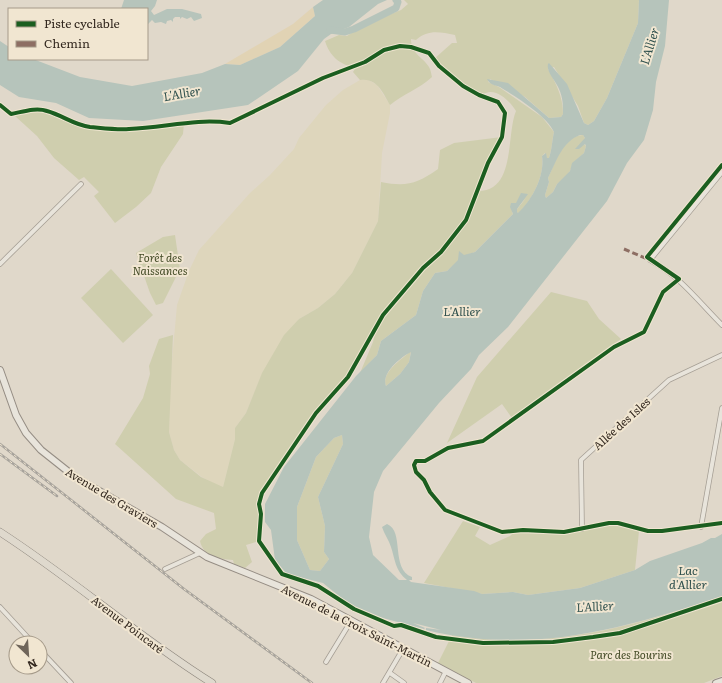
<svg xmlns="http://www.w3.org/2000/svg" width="722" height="683" font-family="Literata,serif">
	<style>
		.farmland { fill: #ded6bc }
		.green { fill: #cfceae }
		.sand { fill: #e1d3b4 }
		.water { fill: #b6c4bb; fill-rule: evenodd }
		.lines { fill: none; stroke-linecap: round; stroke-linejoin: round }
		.river { stroke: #b6c4bb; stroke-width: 7 }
		.street-casing { stroke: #a59e94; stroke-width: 5.5 }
		.secondary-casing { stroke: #958d84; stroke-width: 8 }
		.primary-casing { stroke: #8a837a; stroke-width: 8 }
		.street { stroke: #e8e4db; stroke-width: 4 }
		.secondary { stroke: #e8e4db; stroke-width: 6 }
		.primary { stroke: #dfd9cd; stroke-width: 7 }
		.rail-casing { stroke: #a7a39c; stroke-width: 2.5 }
		.rail { stroke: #f1e6d1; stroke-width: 1; stroke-dasharray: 3; stroke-linecap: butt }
		.quiet { stroke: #8d6e63; stroke-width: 3; stroke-dasharray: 6 3; stroke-linecap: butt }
		.cycleway-casing { stroke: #f1e6d1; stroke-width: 6 }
		.cycleway { stroke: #1b5e20; stroke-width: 4 }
		.labels { text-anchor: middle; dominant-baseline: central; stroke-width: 4; stroke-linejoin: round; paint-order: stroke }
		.park-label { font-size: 11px; font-style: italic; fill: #444c27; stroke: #f1e6d1 }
		.street-label { font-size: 11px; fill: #32271e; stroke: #f1e6d1 }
		.water-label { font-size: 12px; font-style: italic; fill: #2f504d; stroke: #f1e6d1 }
	</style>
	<rect width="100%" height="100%" fill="#e0d8ca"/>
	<polygon class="farmland" points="367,79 377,85 390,105 390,113 382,153 378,221 352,273 335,294 318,308 299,319 262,374 246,413 235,428 235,439 223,487 217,486 202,477 180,460 174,450 169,432 170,383 177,305 189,271 199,250 250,193 270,175 294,149 299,138 326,105 343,90 360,80"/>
	<g class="green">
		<path d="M404,0H639L638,23L607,98L594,121L588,125L584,123L578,106L554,67L548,69C556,84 563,96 563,114L561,117L549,118L525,97L490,79L488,82L499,87L542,117L554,132C552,141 552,149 549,158H547L545,153L542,156C545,176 532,200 518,214L517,212V209L526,198L512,212L513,214L475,252L464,256L447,271L435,273L423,291L416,315L381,341L377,355L360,373L373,342L377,325L348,377L316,413L262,493L259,504L261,514L259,541L246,545L252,562L245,568L234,564L233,560C219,559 203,556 200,541L206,534L216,529L214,513L176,499L115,444L143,398L150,374L149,366L159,339L173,335L169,432L174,450L180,460L201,477L223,487L235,439V428L246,413L262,373L284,335L299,319L318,308L335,294L352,273L378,221L381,182C406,187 417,184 438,169L440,150L454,143L502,137L488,163L478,191C516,191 506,135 516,111C512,104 501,92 491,92C488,92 482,94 479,95L446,72L434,59L452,43H457L455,35C440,32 428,29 416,40L411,39C411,54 422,56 429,67C431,70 431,74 432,77C419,89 403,94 390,105C383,93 377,77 360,80L353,72L356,67C340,66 329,55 325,41L339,35L347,36L363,25L401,10L408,4Z"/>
		<path d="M36,110C54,112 70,124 88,127C121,133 152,128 184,123L183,134L161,167L151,193L136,207L115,223L94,196L99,192L84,177L79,180L54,158L37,136L15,116V115Z"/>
		<path d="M583,135L585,138L584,144L586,146L584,153L573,163L570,171L564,179L557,184L553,192L546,198L545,195L549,182L548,178C556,162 562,136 583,135Z"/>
		<polygon points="175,235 180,269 163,303 156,305 150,293 136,253 163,237"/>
		<polygon points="111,269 153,315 123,343 81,298"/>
		<polygon points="551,292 587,301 599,319 621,339 512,418 502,404 447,443 477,377"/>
		<path d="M411,351L409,362L400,374L386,386C381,372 402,359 411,351Z"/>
		<polygon points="342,435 343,444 318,497 325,526 324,552 329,559 320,571 310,570 297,540 297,507 316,457 334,438"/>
		<polygon points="463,521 480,527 475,536 490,545 510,536 513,533 563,534 606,526 618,525 639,531 635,570 580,588 528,595 513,592 482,594 424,583"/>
		<path d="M722,596V676L704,683H476L438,663L452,635C547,651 633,627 722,596Z"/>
	</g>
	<polygon class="sand" points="313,7 315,16 280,47 240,65 225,64 293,24"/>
	<g class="water">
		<polygon points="124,0 157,0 155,6 151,11 154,15 167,9 182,9 201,14 202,18 194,21 191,17 187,19 182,17 180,19 180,17 175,17 173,19 173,22 171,20 167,21 166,24 161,22 155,23 152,20 147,25 147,9 121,9"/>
		<polygon points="323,0 387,0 378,4 349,27 331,34 324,39 298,71 248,105 143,121 89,118 56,103 19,97 0,85 0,41 9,47 9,59 33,59 80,77 132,86 202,73 225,64 240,65 280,47 315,16 313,7"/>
		<path d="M639,0H669L665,46L656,82L653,110L644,140L627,163L607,201L508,327L479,355L471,369L439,403L383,471L374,492L369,537L373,555L399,580H407C395,571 395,559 391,547C389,540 384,534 382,527L387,524C405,531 390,569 412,577V580H409L411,582L474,591L482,594L513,592L528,595L580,588L635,570L650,561L702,543L711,538H715L722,534V596C621,630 531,655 426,630V628L441,630L413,623L425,628L424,629L379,617L349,604L323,583L287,574L275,560L271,530L265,522V504L284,467L356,376L377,355L381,341L416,315L423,291L435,273L447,271L458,260L459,251L464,255L475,252L513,214L510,207L511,203H516L521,193L528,194L517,209V212L518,213C532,200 545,176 542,156L546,153L547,158H549C552,149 552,141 554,132C546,115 516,97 500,87C495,85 490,85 487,79L508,83L549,118L561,117L563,114C563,105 563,98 559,89C556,81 546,72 548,64L549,63L567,84L584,123L588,125L594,121L607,98L638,23ZM580,135H583L585,138L575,149H579L585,144L586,146L584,153L572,163L570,171L557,184L553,192L546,198L545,195L549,182L548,178C557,160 562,142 580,135ZM411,352L409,362L400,374L386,386C381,373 401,357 411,352ZM342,435L343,444L318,497L325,526L324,552L329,559L320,571L310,570L297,540V507L316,457L334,438Z"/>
	</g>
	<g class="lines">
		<polyline class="river" points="330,30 345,32 354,29 396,8 398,2 396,0"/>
		<g class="street-casing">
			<g id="street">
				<path d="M722,172L650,260C681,277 697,300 722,325"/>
				<polyline points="0,264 81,184"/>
				<polyline points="701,527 722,408"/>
				<polyline points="582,529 581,460 669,380 722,355"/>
				<polyline points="165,569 200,553"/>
				<polyline points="0,607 33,643"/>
				<polyline points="40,650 71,683"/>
				<polyline points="326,662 351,621"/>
				<polyline points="390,673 404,683"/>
				<polyline points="383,683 403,649"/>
				<polyline points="440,683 446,671"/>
			</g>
		</g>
		<g class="secondary-casing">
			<g id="secondary">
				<polyline points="0,370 16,415 26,433 41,450 75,477 162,527 207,557 311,599 468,683"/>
				<polyline points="716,683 722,681"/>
			</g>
		</g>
		<g class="primary-casing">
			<path id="primary" d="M0,532C73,579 138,637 212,683"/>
		</g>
		<use href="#street" class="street"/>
		<use href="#secondary" class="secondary"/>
		<use href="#primary" class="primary"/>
		<g class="rail-casing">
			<g id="rail">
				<polyline points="0,444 184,589 312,683"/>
				<polyline points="0,454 57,496"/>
			</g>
		</g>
		<use href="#rail" class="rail"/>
		<polyline class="quiet" points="624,249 650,260"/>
		<g class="cycleway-casing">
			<g id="cycleway">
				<path d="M0,105L11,114C22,112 36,107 47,111C62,115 74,125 90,127C102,128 117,130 129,129C164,128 195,118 230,123L323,78L365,62L384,50L400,46L411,47L429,53L439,66L463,86L479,95L498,102L505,113L502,137L488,163L466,220L441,252L423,268L383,315L348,377L316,413L262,493L259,504L261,514L259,541L282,574L318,586L354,609L394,626L401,625L436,637L483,643L553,642L593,637L620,633L722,599"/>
				<polyline points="722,165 647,257 679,279 663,292 644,332 614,347 483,441 448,448 425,461 416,461 414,465 416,472 424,480 430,492 445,510 502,532 523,530 564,532 609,523 618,523 648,531 662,531 722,523"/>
			</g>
		</g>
		<use href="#cycleway" class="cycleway"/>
	</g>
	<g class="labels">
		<g class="park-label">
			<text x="160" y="257">Forêt des<tspan x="160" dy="13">Naissances</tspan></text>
			<text x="631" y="654">Parc des Bourins</text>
		</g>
		<g class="street-label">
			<text transform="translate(621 423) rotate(-42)">Allée des Isles</text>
			<text transform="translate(112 497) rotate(31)">Avenue des Graviers</text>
			<text transform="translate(128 624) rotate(37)">Avenue Poincaré</text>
			<text transform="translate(357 625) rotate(27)">Avenue de la Croix Saint-Martin</text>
		</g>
		<g class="water-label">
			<text transform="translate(649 46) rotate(-73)">L'Allier</text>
			<text transform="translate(182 93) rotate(-10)">L'Allier</text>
			<text x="462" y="311">L'Allier</text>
			<text x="688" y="570">Lac<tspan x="688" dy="14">d'Allier</tspan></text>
			<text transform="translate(595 606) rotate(-3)">L'Allier</text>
		</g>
	</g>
	<rect x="8" y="8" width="140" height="52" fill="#f1e6d1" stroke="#a59a89"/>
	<rect x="16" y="21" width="20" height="6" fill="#1b5e20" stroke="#a59a89"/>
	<text x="44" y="28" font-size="12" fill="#32271e">Piste cyclable</text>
	<rect x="16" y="41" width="20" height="6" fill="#8d6e63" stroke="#a59a89"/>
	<text x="44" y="48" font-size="12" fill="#32271e">Chemin</text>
	<g transform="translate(28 655) rotate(155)"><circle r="19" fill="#f1e6d1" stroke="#a59a89"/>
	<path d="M0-3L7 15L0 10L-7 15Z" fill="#6f655a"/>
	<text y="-6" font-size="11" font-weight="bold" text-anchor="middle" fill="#32271e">N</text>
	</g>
</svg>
